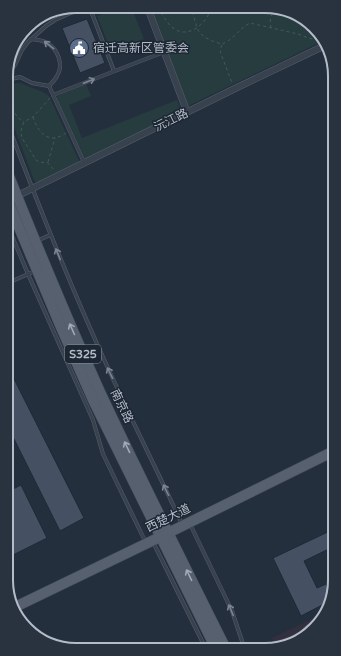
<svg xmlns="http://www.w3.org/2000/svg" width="341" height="656" font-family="'Varela Round','Noto Sans SC',sans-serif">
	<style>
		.medical { fill: #32303f }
		.green { fill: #263c3f }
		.building { fill: #455162; stroke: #1f2835 }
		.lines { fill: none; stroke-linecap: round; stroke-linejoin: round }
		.lane-casing { stroke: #565f6c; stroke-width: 4 }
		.street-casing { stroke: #565f6c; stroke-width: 7 }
		.primary-casing { stroke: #414a57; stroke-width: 11 }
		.path { stroke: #44595c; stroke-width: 1; stroke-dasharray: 3 3; stroke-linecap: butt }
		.lane { stroke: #38414e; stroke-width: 3 }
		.street { stroke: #38414e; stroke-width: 6 }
		.primary { stroke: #56606e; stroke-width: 10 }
		.oneway { stroke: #7c8592 }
		.oneway2 { stroke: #a1aab7 }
		.labels { text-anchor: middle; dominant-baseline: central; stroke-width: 3; stroke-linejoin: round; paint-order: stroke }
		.shield { fill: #1d2633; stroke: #878f9c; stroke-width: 1 }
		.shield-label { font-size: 11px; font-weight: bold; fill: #b4bcc9 }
		.poi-label { font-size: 12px; fill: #b4bcc9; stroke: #1d2633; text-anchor: start }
		.street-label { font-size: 12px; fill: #b4bcc9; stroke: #1d2633 }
		.rim { fill: none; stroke: #b4bcc9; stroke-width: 2 }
	</style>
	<rect width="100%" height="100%" fill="#242f3e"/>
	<polygon class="medical" points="324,613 320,623 287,646 277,647 272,638"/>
	<g class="green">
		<polygon points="76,6 78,6 76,8 69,10 52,18 38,27 24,40 15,55 11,59 30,24"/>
		<polygon points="123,6 131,6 144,39 111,51 97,16"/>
		<polygon points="150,6 278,7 311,24 323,41 188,106"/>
		<polygon points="16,83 20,83 43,92 49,96 80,163 38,183 34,180 7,109 7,87"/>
		<polygon points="86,84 91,96 69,105 82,138 177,100 182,113 86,160 59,103 57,97 59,95"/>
	</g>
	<g class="building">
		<polygon points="87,19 105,63 80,73 62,28"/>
		<polygon points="8,367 84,518 60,531 9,429"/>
		<polygon points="21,485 47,538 9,557 9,491"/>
		<polygon points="334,529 335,546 304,561 317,588 326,584 331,594 328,602 301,616 273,558"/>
	</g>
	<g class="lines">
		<g class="lane-casing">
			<g id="lane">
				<polyline points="91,11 114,71"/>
				<path d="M31,39C37,40 42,40 47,43C58,49 64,65 57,76C55,80 52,83 49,86"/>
				<polyline points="7,70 12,68 15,65 22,50 28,42 46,26 55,20 73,12 91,11 98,10 107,6"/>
				<polyline points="7,80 20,77 32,83 49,86"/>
				<polyline points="49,86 84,162"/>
				<polyline points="53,95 164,52"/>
				<path d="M7,122C37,202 68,280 103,357C128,413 156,468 182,524"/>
				<polyline points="7,147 15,144"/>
				<polyline points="7,224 28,274 93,420 103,454 146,543"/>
				<polyline points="37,241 50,235"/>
				<polyline points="8,283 35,271"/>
				<polyline points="190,524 232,611 244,647"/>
				<polyline points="153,542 205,647"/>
				<polyline points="306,633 305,629 310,625 322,620"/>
			</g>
		</g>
		<g class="street-casing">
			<g id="street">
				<polyline points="147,6 187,112"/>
				<polyline points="17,196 234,89 326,45"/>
			</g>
		</g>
		<g class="primary-casing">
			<g id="primary">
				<path d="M7,171C37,246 68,321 101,394C141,479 183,563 225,647"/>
				<polyline points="7,199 60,325 93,400 215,647"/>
				<polyline points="13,608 160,537 334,451"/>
			</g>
		</g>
		<g class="path">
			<path d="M159,7C165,21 175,38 193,30C197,28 202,24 205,20C208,16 210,11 214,7"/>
			<path d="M189,7C195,14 194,22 198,30C202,38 214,42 222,44C235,39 238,29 250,23L298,34L308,38L313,39L316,37L318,34"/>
			<path d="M271,28C269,17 271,16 277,7"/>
			<polyline points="222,45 220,50 221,54 232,83"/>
			<path d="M10,84C15,99 7,112 24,122"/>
			<path d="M50,98L33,117L24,122C18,135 22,138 29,149C32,153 34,157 36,160L39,162L48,163L54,170"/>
			<path d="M33,117C36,126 42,138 53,138C58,138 63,135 66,133"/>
			<polyline points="48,162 55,138"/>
		</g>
		<use href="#lane" class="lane"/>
		<use href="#street" class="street"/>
		<use href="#primary" class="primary"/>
	</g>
	<defs><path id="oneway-shaft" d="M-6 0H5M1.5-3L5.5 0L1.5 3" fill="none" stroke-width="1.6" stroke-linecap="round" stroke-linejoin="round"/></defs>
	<g class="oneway">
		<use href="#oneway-shaft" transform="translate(49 45) rotate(-142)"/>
		<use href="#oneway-shaft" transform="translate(89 81) rotate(-21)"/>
		<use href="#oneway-shaft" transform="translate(58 254) rotate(-112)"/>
		<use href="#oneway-shaft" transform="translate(110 373) rotate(-116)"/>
		<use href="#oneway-shaft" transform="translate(166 490) rotate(-116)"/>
		<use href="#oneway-shaft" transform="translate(231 610) rotate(-112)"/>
	</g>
	<g class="oneway2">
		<use href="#oneway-shaft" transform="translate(72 329) rotate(-114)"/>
		<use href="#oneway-shaft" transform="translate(127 447) rotate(-116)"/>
		<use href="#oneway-shaft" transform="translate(189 575) rotate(-116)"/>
	</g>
	<defs>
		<g id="civic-disc" transform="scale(1)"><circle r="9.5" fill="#5c6f8a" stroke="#1d2633"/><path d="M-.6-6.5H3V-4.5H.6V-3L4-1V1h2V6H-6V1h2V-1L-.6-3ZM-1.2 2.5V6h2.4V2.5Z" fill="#fff"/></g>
	</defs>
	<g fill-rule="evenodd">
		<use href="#civic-disc" x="79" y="48"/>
	</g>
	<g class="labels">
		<rect class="shield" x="65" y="345" width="36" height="18" rx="3"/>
		<g class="shield-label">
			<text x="83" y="354">S325</text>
		</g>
		<g class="poi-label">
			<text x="93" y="48">宿迁高新区管委会</text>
		</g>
		<g class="street-label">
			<text transform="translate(171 120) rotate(-26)">沅江路</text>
			<text transform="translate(122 406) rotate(64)">南京路</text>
			<text transform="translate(168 518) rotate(-26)">西楚大道</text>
		</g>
	</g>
	<path d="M0 0H341V656H0ZM76 13H265A63 63 0 0 1 328 76V580A63 63 0 0 1 265 643H76A63 63 0 0 1 13 580V76A63 63 0 0 1 76 13Z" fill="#29323f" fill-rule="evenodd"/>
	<path class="rim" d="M76 13H265A63 63 0 0 1 328 76V580A63 63 0 0 1 265 643H76A63 63 0 0 1 13 580V76A63 63 0 0 1 76 13Z"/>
</svg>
